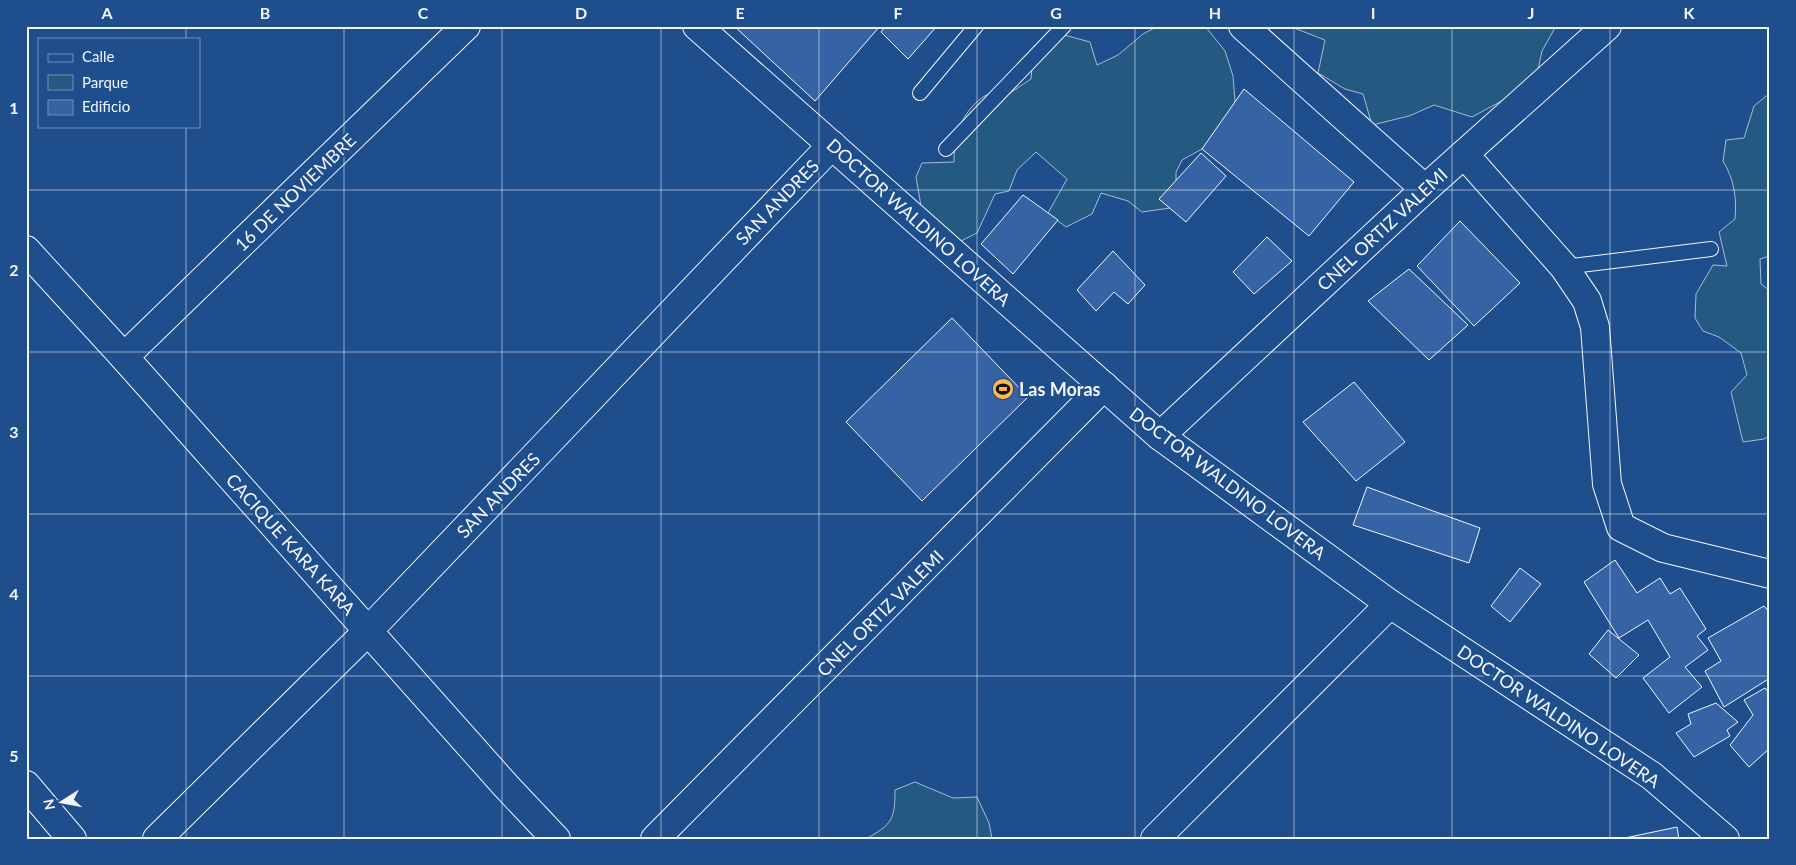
<svg xmlns="http://www.w3.org/2000/svg" width="1796" height="865" font-family="Lato,sans-serif">
	<style>
		.green { fill: #245a82; stroke: #a8bbd7 }
		.building { fill: #3563a3; stroke: #f2f6ff }
		.lines { fill: none; stroke-linecap: round; stroke-linejoin: round }
		.lane-casing { stroke: #f2f6ff; stroke-width: 16 }
		.street-casing { stroke: #f2f6ff; stroke-width: 30 }
		.secondary-casing { stroke: #f2f6ff; stroke-width: 30 }
		.lane { stroke: #1f4e8c; stroke-width: 14 }
		.street { stroke: #1f4e8c; stroke-width: 28 }
		.secondary { stroke: #1f4e8c; stroke-width: 28 }
		.grid { fill: none; stroke: #f2f6ff; stroke-width: 1; stroke-opacity: 0.55 }
		.labels { text-anchor: middle; dominant-baseline: central; stroke-width: 4; stroke-linejoin: round; paint-order: stroke }
		.street-label { font-size: 18px; fill: #f2f6ff; stroke: #1f4e8c }
		.poi-label { font-size: 18px; font-weight: bold; fill: #f2f6ff; stroke: #1f4e8c; text-anchor: start }
		.neatline { fill: none; stroke: #f2f6ff; stroke-width: 2 }
		.grid-label { font-size: 16px; text-anchor: middle; font-weight: bold; fill: #f2f6ff }
	</style>
	<rect width="100%" height="100%" fill="#1f4e8c"/>
	<g class="green">
		<path d="M1158,26H1205L1225,51L1233,76L1235,101L1231,122L1202,149L1182,160L1176,172V199L1170,208L1142,212L1128,201L1101,193L1092,214L1066,227L1048,213L1067,179L1036,152L1017,170L1009,191L995,194L977,233L959,242L921,206L916,177L922,163L954,162C954,138 960,116 979,100C983,96 991,93 996,90L1010,93L1031,79L1034,46L1064,35L1090,42L1097,65L1118,55L1143,34Z"/>
		<polygon points="1289,26 1556,26 1542,51 1533,92 1507,98 1472,117 1434,105 1409,116 1372,125 1363,94 1345,89 1318,73 1325,40"/>
		<path d="M1770,93V256L1760,259L1761,284L1770,291V436L1764,439L1743,442L1731,392L1747,375L1741,353L1719,337L1703,331L1695,318L1696,294L1713,265L1727,266L1719,232L1735,219C1737,198 1734,179 1723,161L1726,140L1744,138L1754,106Z"/>
		<path d="M915,782L953,798L977,797L989,823L992,839H866C892,824 895,820 895,790Z"/>
	</g>
	<g class="building">
		<polygon points="734,26 880,26 815,101"/>
		<polygon points="886,26 937,26 908,59 881,32"/>
		<polygon points="1244,89 1354,182 1309,236 1202,149"/>
		<polygon points="1201,153 1226,176 1186,222 1159,199"/>
		<polygon points="1023,195 1058,220 1013,274 981,244"/>
		<polygon points="1460,221 1520,283 1474,326 1417,266"/>
		<polygon points="1267,237 1292,261 1254,294 1233,272"/>
		<polygon points="1113,251 1145,285 1128,304 1114,292 1096,311 1077,290"/>
		<polygon points="1409,269 1468,325 1429,360 1368,301"/>
		<polygon points="952,318 1028,397 922,501 846,422"/>
		<polygon points="1354,382 1405,442 1356,481 1303,422"/>
		<polygon points="1367,487 1480,528 1469,563 1353,525"/>
		<polygon points="1615,560 1637,593 1660,578 1670,594 1680,588 1706,629 1697,636 1708,650 1685,667 1702,687 1669,713 1643,678 1670,657 1648,620 1619,638 1584,582"/>
		<polygon points="1520,568 1541,584 1510,622 1491,606"/>
		<polygon points="1764,606 1770,613 1770,678 1724,707 1705,671 1721,661 1708,638"/>
		<polygon points="1608,630 1639,655 1616,678 1589,654"/>
		<polygon points="1765,688 1770,694 1770,748 1749,767 1730,745 1753,715 1744,700"/>
		<polygon points="1716,703 1738,722 1727,730 1730,736 1694,757 1676,733 1691,724 1688,714"/>
		<polygon points="1677,827 1679,839 1625,838"/>
	</g>
	<g class="lines">
		<g class="lane-casing">
			<g id="lane">
				<polyline points="920,93 976,26"/>
				<polyline points="946,149 1064,26"/>
				<polyline points="1564,267 1711,249"/>
			</g>
		</g>
		<g class="street-casing">
			<g id="street">
				<polyline points="1243,26 1425,189"/>
				<polyline points="1464,154 1564,267 1587,301 1595,327 1607,484 1621,527 1663,548 1770,574"/>
				<polyline points="26,250 124,357 506,786 556,839"/>
				<polyline points="124,357 466,26"/>
				<polyline points="1160,436 1425,189 1607,26"/>
				<polyline points="26,785 72,839"/>
				<polyline points="157,839 368,631 832,145"/>
				<polyline points="655,839 1104,386"/>
				<polyline points="1155,839 1390,604"/>
			</g>
		</g>
		<g class="secondary-casing">
			<polyline id="secondary" points="697,26 1160,436 1390,604 1652,776 1725,839"/>
		</g>
		<use href="#lane" class="lane"/>
		<use href="#street" class="street"/>
		<use href="#secondary" class="secondary"/>
	</g>
	<path class="grid" d="M186,26V39M344,26V839M502,26V839M661,26V839M819,26V839M977,26V839M1135,26V839M1294,26V839M1452,26V839M1610,26V839M186,126V839M26,190H1770M26,352H1770M26,514H1770M26,676H1770"/>
	<defs>
		<g id="stadium-disc" transform="scale(1.125)"><circle r="9.5" fill="#ffb74d" stroke="#1f4e8c"/><path d="M0-5a6.5 5 0 1 0 0 10a6.5 5 0 1 0 0-10ZM-3.5-1.8h7v3.6h-7Z" fill="#111"/></g>
	</defs>
	<g fill-rule="evenodd">
		<use href="#stadium-disc" x="1003" y="389"/>
	</g>
	<g class="labels">
		<g class="street-label">
			<text transform="translate(295 192) rotate(-44)">16 DE NOVIEMBRE</text>
			<text transform="translate(777 202) rotate(-46)">SAN ANDRES</text>
			<text transform="translate(919 222) rotate(42)">DOCTOR WALDINO LOVERA</text>
			<text transform="translate(1382 229) rotate(-43)">CNEL ORTIZ VALEMI</text>
			<text transform="translate(1228 483) rotate(37)">DOCTOR WALDINO LOVERA</text>
			<text transform="translate(498 495) rotate(-46)">SAN ANDRES</text>
			<text transform="translate(291 544) rotate(48)">CACIQUE KARA KARA</text>
			<text transform="translate(880 613) rotate(-45)">CNEL ORTIZ VALEMI</text>
			<text transform="translate(1559 716) rotate(34)">DOCTOR WALDINO LOVERA</text>
		</g>
		<g class="poi-label">
			<text x="1019" y="389">Las Moras</text>
		</g>
	</g>
	<rect width="1796" height="865" fill="none" stroke="#1f4e8c" stroke-width="55"/>
	<rect x="38" y="38" width="162" height="90" fill="#1f4e8c" stroke="#7391ba"/>
	<rect x="48" y="54" width="25" height="8" fill="#1f4e8c" stroke="#7391ba"/>
	<text x="82" y="62" font-size="15" fill="#f2f6ff">Calle</text>
	<rect x="48" y="75" width="25" height="15" fill="#245a82" stroke="#7391ba"/>
	<text x="82" y="88" font-size="15" fill="#f2f6ff">Parque</text>
	<rect x="48" y="100" width="25" height="15" fill="#3563a3" stroke="#7391ba"/>
	<text x="82" y="112" font-size="15" fill="#f2f6ff">Edificio</text>
	<g transform="translate(62 802) rotate(259)" stroke="#1f4e8c" stroke-width="4" paint-order="stroke">
	<path d="M0-4L9 19L0 12L-9 19Z" fill="#f2f6ff"/>
	<text y="-8" font-size="14" font-weight="bold" text-anchor="middle" fill="#f2f6ff">N</text>
	</g>
	<rect x="28" y="28" width="1740" height="810" class="neatline"/>
	<g class="grid-label">
		<text x="107" y="19">A</text>
		<text x="265" y="19">B</text>
		<text x="423" y="19">C</text>
		<text x="581" y="19">D</text>
		<text x="740" y="19">E</text>
		<text x="898" y="19">F</text>
		<text x="1056" y="19">G</text>
		<text x="1215" y="19">H</text>
		<text x="1373" y="19">I</text>
		<text x="1531" y="19">J</text>
		<text x="1689" y="19">K</text>
		<text x="14" y="114">1</text>
		<text x="14" y="276">2</text>
		<text x="14" y="438">3</text>
		<text x="14" y="600">4</text>
		<text x="14" y="762">5</text>
	</g>
</svg>
